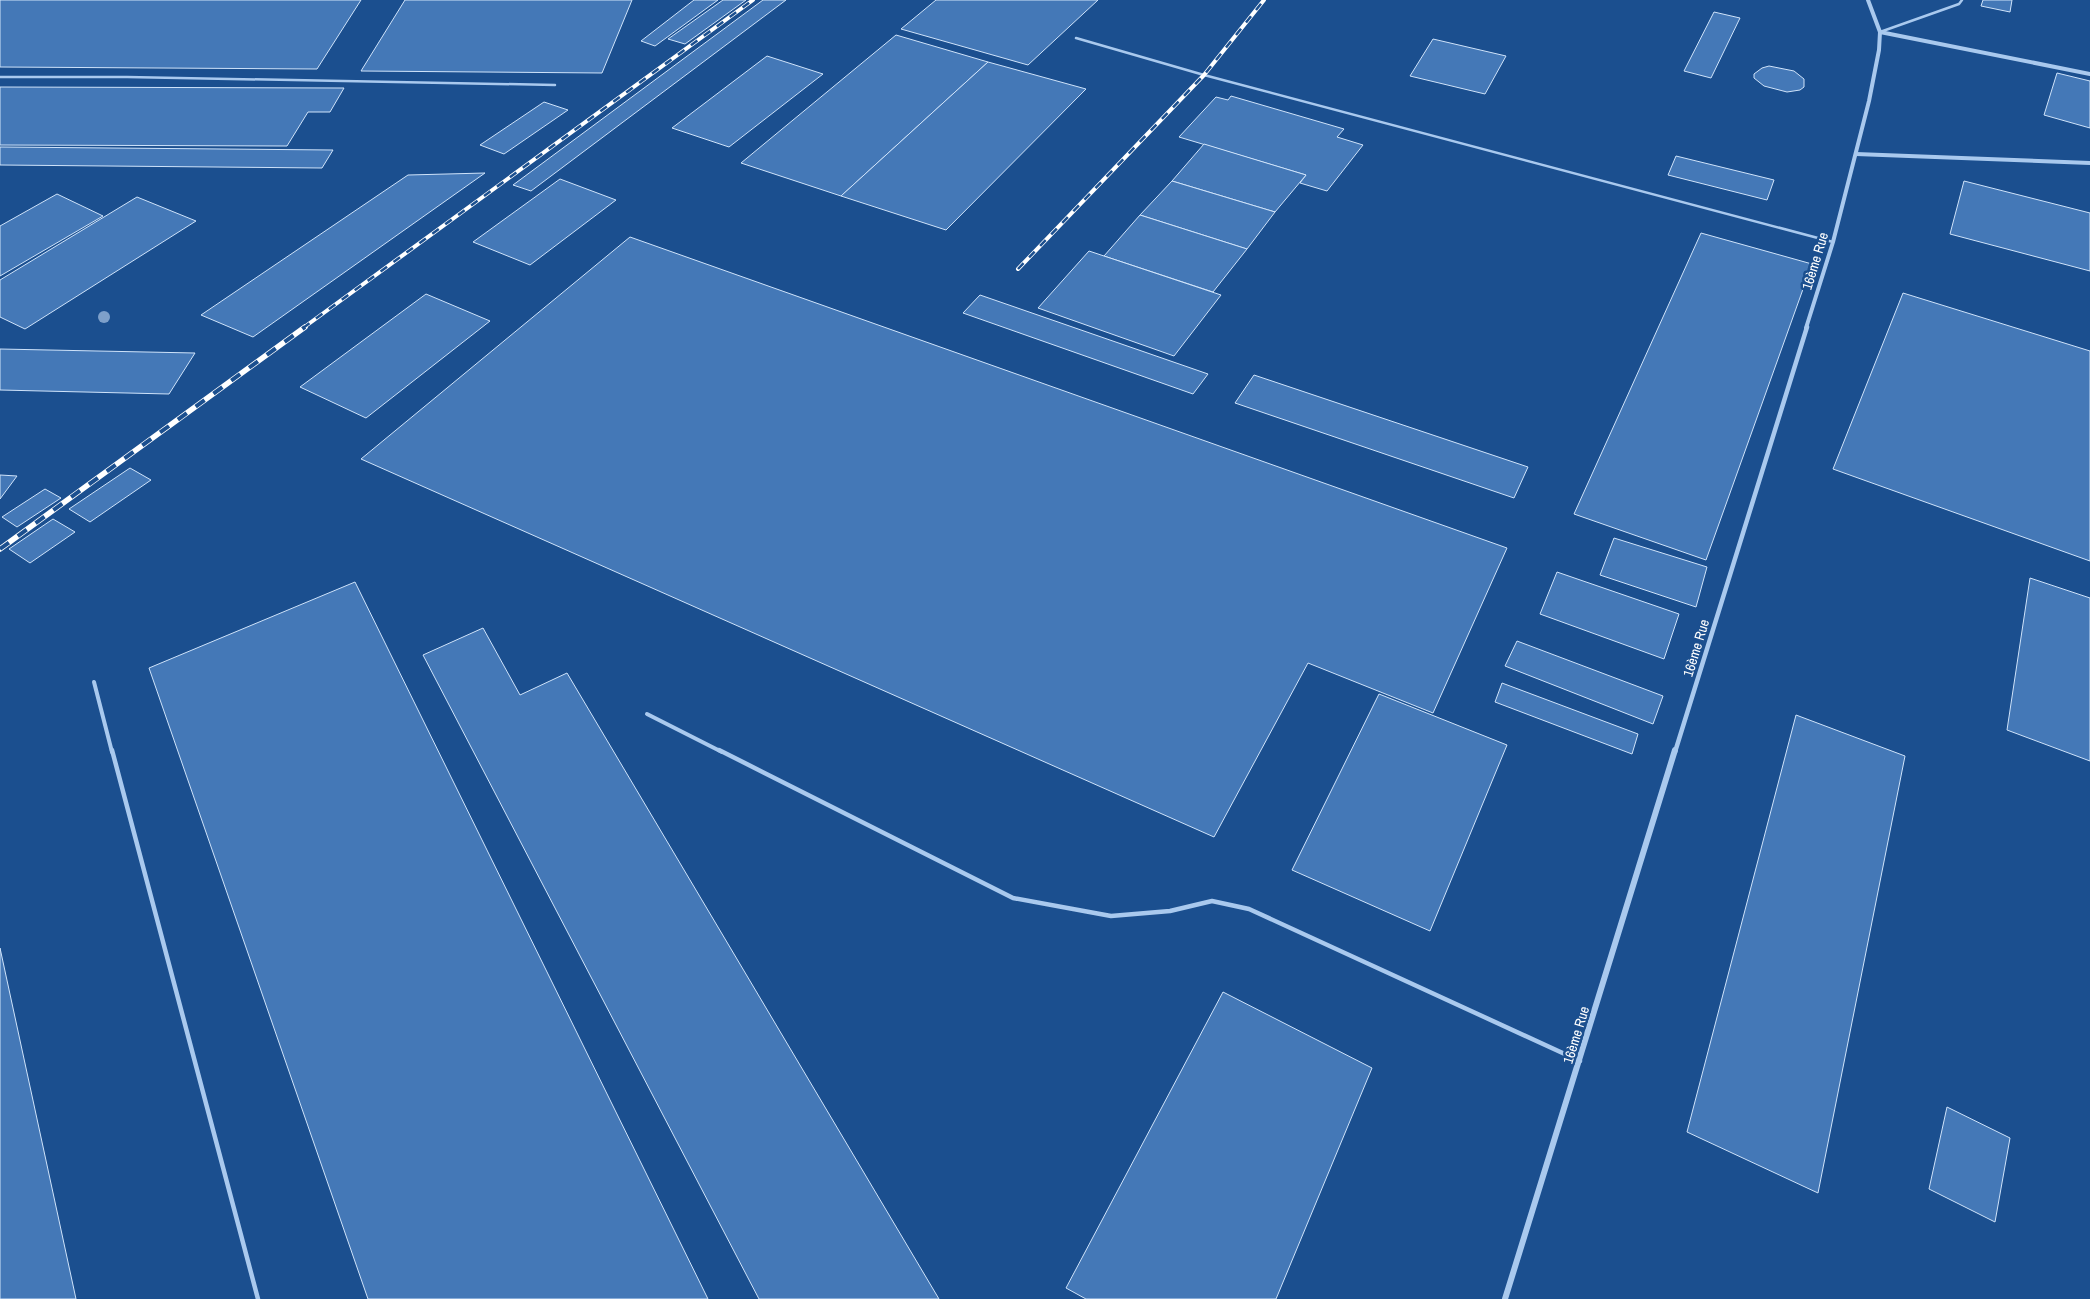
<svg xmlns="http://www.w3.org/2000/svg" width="2090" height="1299" font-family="'Archivo Narrow',sans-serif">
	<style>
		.building { fill: #4478b7; stroke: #cfe3fa }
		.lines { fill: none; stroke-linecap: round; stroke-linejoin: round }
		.service-far2 { stroke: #a9c9ee; stroke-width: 2.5 }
		.service-far1 { stroke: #a9c9ee; stroke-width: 4 }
		.service { stroke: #a9c9ee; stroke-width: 4.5 }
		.minor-far2 { stroke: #a9c9ee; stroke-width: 4 }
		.minor-far1 { stroke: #a9c9ee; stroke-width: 4.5 }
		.minor { stroke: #a9c9ee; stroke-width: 6 }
		.rail-far1-casing { stroke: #fff; stroke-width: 4 }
		.rail-casing { stroke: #fff; stroke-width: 5.5 }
		.rail-far1 { stroke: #1b4f8f; stroke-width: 2.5; stroke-dasharray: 8; stroke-linecap: butt }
		.rail { stroke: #1b4f8f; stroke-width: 4; stroke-dasharray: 11; stroke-linecap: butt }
		.tree { fill: #7ea0ca }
		.labels { text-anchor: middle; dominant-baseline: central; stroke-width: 5; stroke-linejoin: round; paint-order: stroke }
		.street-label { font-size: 14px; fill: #fff; stroke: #1b4f8f }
	</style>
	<rect width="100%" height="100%" fill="#1b4f8f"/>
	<g class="building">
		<polygon points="0,0 361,0 317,69 0,67"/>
		<polygon points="405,0 632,0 602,73 361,71"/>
		<polygon points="694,0 718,0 655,46 641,41"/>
		<polygon points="723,0 746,0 685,44 668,39"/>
		<polygon points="763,0 786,0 531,191 513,185"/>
		<polygon points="936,0 1098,0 1028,65 901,29"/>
		<polygon points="1983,0 2012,0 2010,12 1981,6"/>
		<polygon points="1714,12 1740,18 1711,78 1684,71"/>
		<polygon points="896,35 988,62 841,196 741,163"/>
		<polygon points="1433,39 1506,56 1485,94 1410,76"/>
		<polygon points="767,56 823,74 729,147 672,128"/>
		<polygon points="988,62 1086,89 946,230 841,196"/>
		<polygon points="1769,66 1794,71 1804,79 1804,87 1800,90 1787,92 1764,86 1754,78 1754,74 1762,68"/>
		<polygon points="2057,73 2090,81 2090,128 2044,115"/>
		<polygon points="0,87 344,88 330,112 308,112 287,146 0,145"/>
		<polygon points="1231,96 1344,129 1337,137 1363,145 1327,191 1300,183 1306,175 1179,137 1216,97 1228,100"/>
		<polygon points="544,102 568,110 504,154 480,145"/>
		<polygon points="1204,144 1306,175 1275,212 1172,181"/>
		<polygon points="0,147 333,150 322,168 0,165"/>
		<polygon points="1676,156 1774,180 1767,200 1668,175"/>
		<polygon points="485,173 253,337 201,315 408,175"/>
		<polygon points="560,179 616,200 530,265 473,242"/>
		<polygon points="1172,181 1275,212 1247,249 1140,215"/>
		<polygon points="1964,181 2090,213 2090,271 1950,234"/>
		<polygon points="57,194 103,216 0,276 0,226"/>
		<polygon points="137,197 196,221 25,329 0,317 0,280"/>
		<polygon points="1140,215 1247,249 1213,292 1104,256"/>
		<polygon points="1701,233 1812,264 1706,560 1574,514"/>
		<polygon points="630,237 1507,548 1433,713 1308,663 1214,837 361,459"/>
		<polygon points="1089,251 1221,295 1174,356 1038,308"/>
		<polygon points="1903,293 2090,351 2090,561 1833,469"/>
		<polygon points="426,294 490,321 366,418 300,387"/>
		<polygon points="980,295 1208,374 1193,394 963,313"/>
		<polygon points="0,349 195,353 169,394 0,390"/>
		<polygon points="1254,375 1528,467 1514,498 1235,403"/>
		<polygon points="130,468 151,480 90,522 69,509"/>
		<polygon points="0,475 17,476 0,499"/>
		<polygon points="45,489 61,498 17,527 2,517"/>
		<polygon points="53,519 75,532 30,563 9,549"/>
		<polygon points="1614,538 1707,567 1696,607 1600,575"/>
		<polygon points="1557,572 1679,614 1664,659 1540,614"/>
		<polygon points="2030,578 2090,598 2090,761 2007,730"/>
		<polygon points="355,582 708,1299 368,1299 149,668"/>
		<polygon points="483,628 520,695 567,673 939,1299 759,1299 423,655"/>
		<polygon points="1517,641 1663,696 1653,724 1505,666"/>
		<polygon points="1502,683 1638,734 1632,754 1495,702"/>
		<polygon points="1379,694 1507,745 1430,931 1292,870"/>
		<polygon points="1796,715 1905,756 1818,1193 1687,1132"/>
		<polygon points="0,948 76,1299 0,1299"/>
		<polygon points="1223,992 1372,1068 1276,1299 1086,1299 1066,1288"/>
		<polygon points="1947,1107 2010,1138 1995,1222 1929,1189"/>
	</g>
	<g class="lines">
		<g class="service-far2">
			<polyline points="1880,32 1959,4 1962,0"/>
			<polyline points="1076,38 1204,75 1833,242"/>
			<polyline points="0,77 127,77 555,85"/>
		</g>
		<g class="service-far1">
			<polyline points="94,682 112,752"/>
			<polyline points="647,714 722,752"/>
		</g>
		<g class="service">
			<polyline points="112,750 258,1299"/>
			<polyline points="719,750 1013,898 1111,916 1170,911 1212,901 1249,909 1580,1061"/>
		</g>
		<g class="minor-far2">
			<polyline points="1880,32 2090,74"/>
			<polyline points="1856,154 2090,163"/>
			<polyline points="1806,328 1833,242 1869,101 1879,50 1880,32 1868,0"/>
		</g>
		<polyline class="minor-far1" points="1675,752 1807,327"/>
		<polyline class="minor" points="1505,1299 1675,750"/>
		<g class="rail-far1-casing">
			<g id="rail-far1">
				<polyline points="1018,269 1204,75 1264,0"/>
				<polyline points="303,328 753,0"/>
			</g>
		</g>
		<g class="rail-casing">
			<polyline id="rail" points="0,549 305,327"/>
		</g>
		<use href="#rail-far1" class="rail-far1"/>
		<use href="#rail" class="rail"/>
	</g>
	<circle class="tree" cx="104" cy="317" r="6"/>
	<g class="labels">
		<g class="street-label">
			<text transform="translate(1815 261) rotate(-73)">16ème Rue</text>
			<text transform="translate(1696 648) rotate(-73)">16ème Rue</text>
			<text transform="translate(1576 1035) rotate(-73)">16ème Rue</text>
		</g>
	</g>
</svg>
